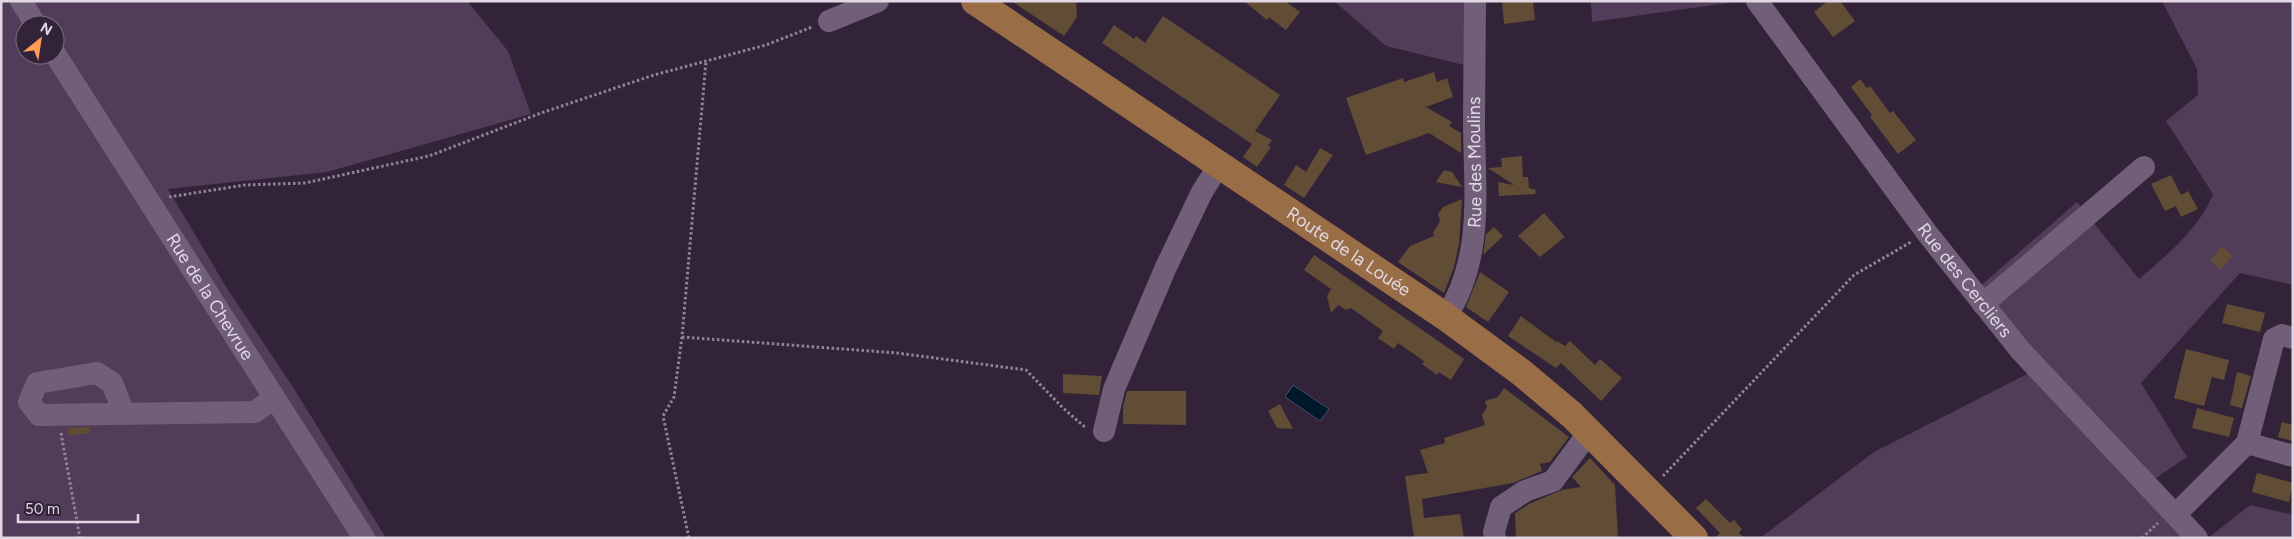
<svg xmlns="http://www.w3.org/2000/svg" width="2294" height="539" font-family="Figtree,sans-serif">
	<style>
		.green { fill: #513c5a; fill-rule: evenodd }
		.water { fill: #00182b; stroke: #445163 }
		.building { fill: #614c35 }
		.lines { fill: none; stroke-linecap: round; stroke-linejoin: round }
		.path { stroke: #918496; stroke-width: 3; stroke-dasharray: 2.5 2.5; stroke-linecap: butt }
		.minor { stroke: #715f79; stroke-width: 22 }
		.major { stroke: #996d46; stroke-width: 28 }
		.labels { text-anchor: middle; dominant-baseline: central; stroke-width: 5; stroke-linejoin: round; paint-order: stroke }
		.street-label { font-size: 18px; fill: #e1d7e5; stroke: #322339 }
	</style>
	<rect width="100%" height="100%" fill="#322339"/>
	<g class="green">
		<path d="M1,1H467L508,51L531,114L327,172L168,189L228,290L293,387L386,538H1ZM25,25H55V55H25Z"/>
		<polygon points="1334,1 1466,1 1464,65 1386,46"/>
		<polygon points="1591,1 1742,1 1592,22"/>
		<path d="M2162,1H2293V285L2240,273L2141,383L2187,457L2153,480L2185,538H1760L1874,452L2033,371L1978,288L2077,202L2139,279C2168,254 2199,229 2213,194L2166,121L2198,95L2197,69Z"/>
		<polygon points="2250,505 2293,515 2293,538 2208,538"/>
	</g>
	<polygon class="water" points="1293,385 1329,409 1320,421 1285,397"/>
	<g class="building">
		<polygon points="1011,1 1076,1 1077,17 1064,36"/>
		<polygon points="1244,1 1285,1 1300,12 1286,30 1269,17 1267,20"/>
		<polygon points="1502,1 1533,1 1535,20 1504,24"/>
		<polygon points="1828,1 1840,1 1855,21 1833,37 1814,12"/>
		<polygon points="1163,16 1280,95 1255,131 1272,140 1268,146 1271,147 1257,167 1243,157 1252,144 1102,43 1114,25 1134,39 1136,36 1145,43"/>
		<polygon points="1434,72 1437,82 1447,78 1453,97 1426,107 1452,122 1449,126 1461,133 1461,153 1429,133 1366,155 1346,98 1403,78 1404,82"/>
		<polygon points="1860,79 1867,88 1870,86 1890,113 1893,111 1916,140 1898,154 1870,117 1872,115 1851,87"/>
		<polygon points="1320,148 1333,155 1304,198 1284,185 1296,165 1306,172"/>
		<polygon points="1522,156 1523,177 1528,177 1529,188 1536,190 1535,194 1499,196 1498,182 1514,185 1488,168 1502,167 1501,158"/>
		<polygon points="1444,170 1452,172 1462,187 1436,182"/>
		<polygon points="2171,175 2181,195 2188,191 2198,209 2181,217 2176,206 2165,211 2151,184"/>
		<polygon points="1462,199 1459,244 1454,267 1444,293 1398,262 1410,246 1434,236 1433,233 1440,221 1438,214 1443,207"/>
		<polygon points="1544,213 1565,237 1540,257 1518,236"/>
		<polygon points="1494,227 1503,236 1483,255 1486,234"/>
		<polygon points="2222,246 2233,256 2220,270 2210,260"/>
		<polygon points="1314,255 1464,359 1451,380 1439,372 1437,375 1422,364 1424,361 1398,343 1394,349 1378,338 1383,331 1351,308 1346,310 1338,305 1331,313 1327,296 1331,289 1304,270"/>
		<polygon points="1480,272 1509,292 1488,322 1466,307"/>
		<polygon points="2227,304 2265,313 2260,332 2222,323"/>
		<polygon points="1521,316 1556,342 1557,341 1565,346 1570,341 1595,365 1600,359 1622,378 1601,401 1561,363 1556,368 1508,336"/>
		<polygon points="2186,349 2229,360 2224,380 2212,377 2204,406 2174,398"/>
		<polygon points="2237,372 2251,376 2242,408 2230,405"/>
		<polygon points="1063,374 1102,376 1099,395 1063,393"/>
		<polygon points="1504,388 1569,437 1550,462 1540,464 1542,471 1513,483 1422,499 1424,518 1460,514 1464,538 1414,538 1405,476 1428,473 1420,450 1445,443 1444,438 1485,425 1482,415 1487,407 1485,401 1498,397"/>
		<polygon points="1127,391 1186,391 1186,425 1123,424 1123,407"/>
		<polygon points="1280,404 1293,429 1277,428 1268,411"/>
		<polygon points="2197,408 2234,418 2229,437 2192,428"/>
		<polygon points="2282,422 2293,425 2293,441 2278,437"/>
		<polygon points="89,427 90,433 69,436 68,428"/>
		<polygon points="1590,458 1615,485 1618,537 1516,538 1515,513 1531,503 1562,490 1581,487 1572,477"/>
		<polygon points="2257,473 2293,483 2289,502 2252,492"/>
		<polygon points="1706,499 1730,523 1734,520 1742,529 1739,533 1744,538 1715,538 1720,533 1696,508"/>
	</g>
	<g class="lines">
		<g class="path">
			<polyline points="169,197 245,185 305,183 429,156 541,113 654,75 766,45 812,27"/>
			<polyline points="682,337 897,353 1026,370 1063,408 1086,428"/>
			<polyline points="61,433 80,538"/>
			<polyline points="1663,476 1854,275 1911,242"/>
			<polyline points="689,538 663,416 674,397 682,337 706,61"/>
			<polyline points="2142,538 2158,523"/>
		</g>
		<g class="minor">
			<polyline points="21,1 36,25"/>
			<path id="s1" d="M1757,1L1927,233L2020,350L2197,538"/>
			<polyline points="829,21 878,1"/>
			<path id="s2" d="M55,54L364,538"/>
			<polyline points="1983,304 2144,167"/>
			<path id="s3" d="M1446,317C1485,256 1474,189 1474,120C1474,80 1475,41 1475,1"/>
			<polyline points="124,413 112,383 97,373 37,383 29,402 39,415 255,412 274,398"/>
			<polyline points="1104,431 1114,389 1166,267 1202,192 1219,165"/>
			<polyline points="2247,443 2293,456"/>
			<polyline points="2176,514 2247,443 2274,339 2282,335 2293,338"/>
			<polyline points="1495,538 1494,532 1501,507 1525,491 1553,481 1589,432"/>
		</g>
		<path class="major" id="s4" d="M975,1L1446,317L1522,373L1572,415L1694,538"/>
	</g>
	<g class="labels">
		<g class="street-label">
			<text stroke="none"><textPath href="#s3" startOffset="160">Rue des Moulins</textPath></text>
			<text stroke="none"><textPath href="#s4" startOffset="450">Route de la Louée</textPath></text>
			<text stroke="none"><textPath href="#s1" startOffset="348">Rue des Cercliers</textPath></text>
			<text stroke="none"><textPath href="#s2" startOffset="288">Rue de la Chevrue</textPath></text>
		</g>
	</g>
	<rect width="2294" height="539" fill="none" stroke="#e1d7e5" stroke-width="5"/>
	<g transform="translate(40 40) rotate(30)"><circle r="24" fill="#322339" stroke="#786b7e"/>
	<path d="M0-4L9 19L0 12L-9 19Z" fill="#fc9d53"/>
	<text y="-8" font-size="14" font-weight="bold" text-anchor="middle" fill="#e1d7e5">N</text>
	</g>
	<path d="M18 514v8h120v-8" fill="none" stroke="#e1d7e5" stroke-width="2.5"/>
	<text x="25" y="514" font-size="15" fill="#e1d7e5" stroke="#322339" stroke-width="4" paint-order="stroke">50 m</text>
</svg>
